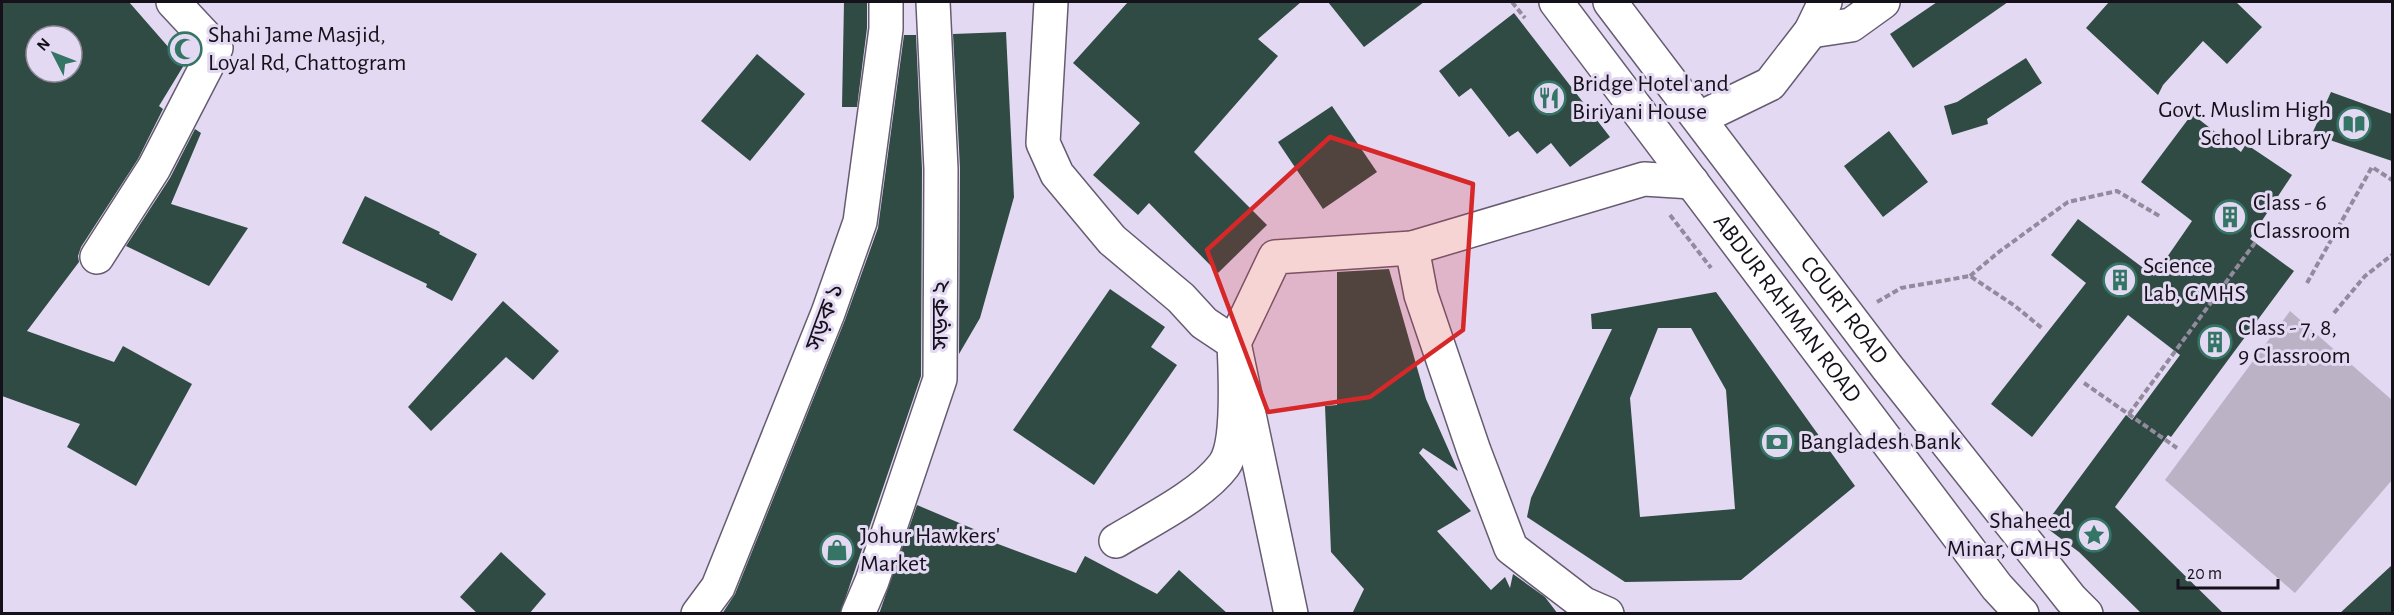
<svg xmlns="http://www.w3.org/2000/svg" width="2394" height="615" font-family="'Alegreya Sans','Noto Sans Bengali',sans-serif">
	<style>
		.green { fill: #bbb2c6 }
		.building { fill: #304b44; fill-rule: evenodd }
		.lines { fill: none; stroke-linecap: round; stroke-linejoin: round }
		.minor-casing { stroke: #665c71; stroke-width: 36 }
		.major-casing { stroke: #665c71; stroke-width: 36 }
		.path { stroke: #928a9d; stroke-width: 4; stroke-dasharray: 6 3; stroke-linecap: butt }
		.minor { stroke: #fff; stroke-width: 33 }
		.major { stroke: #fff; stroke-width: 33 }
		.marked { fill: #d62828; fill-opacity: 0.2; stroke: #d62828; stroke-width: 4.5; stroke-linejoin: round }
		.labels { text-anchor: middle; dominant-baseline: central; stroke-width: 6; stroke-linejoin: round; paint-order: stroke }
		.poi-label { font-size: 24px; fill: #15111a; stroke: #e4d9f2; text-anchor: start }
		.street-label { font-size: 24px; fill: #15111a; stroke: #e4d9f2 }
	</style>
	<rect width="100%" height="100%" fill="#e4d9f2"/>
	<polygon class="green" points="2290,311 2392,400 2392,480 2295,593 2165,480"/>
	<g class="building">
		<path d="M2,2H129L184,65L159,106L163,109L138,159L81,247L78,256L79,262L27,331L114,362L123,346L192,384L136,486L67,447L80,424L2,396ZM36,36H72V72H36Z"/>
		<polygon points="844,2 867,2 867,28 857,107 842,107"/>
		<polygon points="1128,2 1301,2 1258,39 1278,56 1194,152 1267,225 1218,273 1149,203 1138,215 1093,175 1140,123 1073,63"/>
		<polygon points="1328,2 1424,2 1364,47"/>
		<polygon points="1937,2 2008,2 1913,68 1890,34"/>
		<polygon points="2109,2 2236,2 2262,27 2227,64 2203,41 2163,85 2158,95 2086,28"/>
		<polygon points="1514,13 1610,137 1570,167 1551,143 1537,154 1518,131 1509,137 1471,88 1459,97 1439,71"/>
		<polygon points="1006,32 1014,197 980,318 959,354 960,168 953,34"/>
		<polygon points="904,35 916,35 922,169 921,376 840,614 722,614 735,594 845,320 878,228"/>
		<polygon points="757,54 805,94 750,161 701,121"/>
		<polygon points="2026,58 2042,83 1987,119 1988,124 1952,135 1944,106 1957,102"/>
		<polygon points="2331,92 2392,114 2392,161 2312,134"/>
		<polygon points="1332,106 1377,172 1323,209 1278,142"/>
		<polygon points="2192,114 2241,152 2246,144 2292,175 2250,239 2294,271 2171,437 2168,435 2115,507 2224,614 2142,614 2079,552 2044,526 2126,415 2132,420 2180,355 2128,315 2032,437 1991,404 2086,283 2051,255 2078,219 2154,276 2192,221 2141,182"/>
		<polygon points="195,129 201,133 171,204 248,228 209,286 126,246 170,178"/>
		<polygon points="1889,131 1928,182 1883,217 1844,166"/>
		<polygon points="365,196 440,232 439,234 477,254 452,301 426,287 427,284 342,243"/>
		<polygon points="1389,269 1426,399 1458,471 1423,448 1419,453 1471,511 1437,531 1491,590 1505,577 1510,588 1513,574 1545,597 1558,614 1352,614 1364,589 1331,552 1325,406 1337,405 1337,272"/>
		<polygon points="1110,289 1165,327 1151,347 1177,365 1094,485 1013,430"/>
		<path d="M1716,292L1855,486L1741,580L1625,582L1527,517L1531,498L1612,329H1592L1591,314ZM1658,328H1691L1726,390L1735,509L1640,517L1630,398Z"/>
		<polygon points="503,301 559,351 533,380 506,357 431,431 408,407"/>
		<polygon points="917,505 976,530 974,535 1076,573 1085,556 1157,594 1179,570 1228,614 879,614"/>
		<polygon points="501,552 546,594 529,614 478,614 460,597"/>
		<polygon points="2392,565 2392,614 2339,614"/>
	</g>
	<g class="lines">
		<g class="minor-casing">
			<g id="minor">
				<path d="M1051,2L1043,143L1057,174L1112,240L1181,298L1204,323L1234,343C1235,370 1240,443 1224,465C1202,495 1149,521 1116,541"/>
				<polyline points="1811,31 1851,25 1883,2"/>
				<polyline points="1700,118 1770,84 1811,31 1825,2"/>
				<polyline points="1412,248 1421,295 1474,451 1511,548 1584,604 1607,614"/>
				<polyline points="97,257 154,168 216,48 173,2"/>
				<polyline points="698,614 718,587 828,313 860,222 886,29 886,2"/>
				<polyline points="858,614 872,581 940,379 941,169 933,2"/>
				<polyline points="1291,614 1234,343 1275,257 1412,248 1644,179 1692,182"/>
			</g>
		</g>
		<g class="major-casing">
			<g id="major">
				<path id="s1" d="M1556,2L1997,587L2022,614"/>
				<path id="s2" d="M1610,2L1887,367L2071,599L2086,614"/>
			</g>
		</g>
		<g class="path">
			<polyline points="1512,2 1525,18"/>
			<polyline points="1670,215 1711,268"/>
			<polyline points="1970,276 2000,251 2068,202 2117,191 2161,217"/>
			<polyline points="2307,283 2372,167 2392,180"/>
			<polyline points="1877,302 1901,288 1970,276 2015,306 2043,329"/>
			<polyline points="2334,313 2365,276 2392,255"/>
			<polyline points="2084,383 2177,448"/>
			<polyline points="2129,414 2257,240"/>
		</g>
		<use href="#minor" class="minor"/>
		<use href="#major" class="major"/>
	</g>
	<path class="marked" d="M1330,137L1473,184L1463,330L1370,397L1268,412L1207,250Z"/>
	<defs>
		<g id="mosque-ring" transform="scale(1.725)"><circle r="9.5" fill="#e4d9f2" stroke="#347565" stroke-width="1.5"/><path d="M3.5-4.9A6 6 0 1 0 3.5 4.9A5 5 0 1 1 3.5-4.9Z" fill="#347565"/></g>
		<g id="restaurant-ring" transform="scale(1.725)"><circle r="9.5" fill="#e4d9f2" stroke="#347565" stroke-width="1.5"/><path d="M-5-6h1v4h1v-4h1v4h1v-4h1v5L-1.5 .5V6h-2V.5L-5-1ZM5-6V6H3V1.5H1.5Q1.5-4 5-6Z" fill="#347565"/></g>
		<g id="library-ring" transform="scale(1.725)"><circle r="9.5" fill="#e4d9f2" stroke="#347565" stroke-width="1.5"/><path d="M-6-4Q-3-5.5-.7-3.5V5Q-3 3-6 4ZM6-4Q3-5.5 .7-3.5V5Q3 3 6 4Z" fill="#347565"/></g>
		<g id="building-ring" transform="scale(1.725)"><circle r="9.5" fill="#e4d9f2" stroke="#347565" stroke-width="1.5"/><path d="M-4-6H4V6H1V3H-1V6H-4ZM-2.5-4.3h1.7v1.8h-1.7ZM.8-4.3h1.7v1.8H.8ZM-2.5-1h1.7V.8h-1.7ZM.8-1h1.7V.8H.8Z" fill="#347565"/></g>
		<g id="bank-ring" transform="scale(1.725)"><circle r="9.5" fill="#e4d9f2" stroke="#347565" stroke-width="1.5"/><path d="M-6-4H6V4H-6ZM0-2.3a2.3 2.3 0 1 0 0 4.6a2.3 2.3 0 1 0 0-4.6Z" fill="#347565"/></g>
		<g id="sight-ring" transform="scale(1.725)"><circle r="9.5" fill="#e4d9f2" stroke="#347565" stroke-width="1.5"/><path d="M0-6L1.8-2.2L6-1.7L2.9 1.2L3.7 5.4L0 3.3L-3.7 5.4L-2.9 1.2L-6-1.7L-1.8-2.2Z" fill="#347565"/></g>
		<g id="shop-ring" transform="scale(1.725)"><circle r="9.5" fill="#e4d9f2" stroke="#347565" stroke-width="1.5"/><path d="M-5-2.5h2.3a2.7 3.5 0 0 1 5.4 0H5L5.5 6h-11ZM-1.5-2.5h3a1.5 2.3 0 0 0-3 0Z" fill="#347565"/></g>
	</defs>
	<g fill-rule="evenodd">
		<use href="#mosque-ring" x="185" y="49"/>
		<use href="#restaurant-ring" x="1549" y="98"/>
		<use href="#library-ring" x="2354" y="124"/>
		<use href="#building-ring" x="2230" y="217"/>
		<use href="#building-ring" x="2120" y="280"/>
		<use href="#building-ring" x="2215" y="342"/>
		<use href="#bank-ring" x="1777" y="442"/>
		<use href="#sight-ring" x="2094" y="535"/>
		<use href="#shop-ring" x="837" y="550"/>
	</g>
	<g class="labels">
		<g class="poi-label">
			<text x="208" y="35">Shahi Jame Masjid,<tspan x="208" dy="28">Loyal Rd, Chattogram</tspan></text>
			<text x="1572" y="84">Bridge Hotel and<tspan x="1572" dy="28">Biriyani House</tspan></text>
			<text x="2331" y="110" text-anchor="end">Govt. Muslim High<tspan x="2331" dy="28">School Library</tspan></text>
			<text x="2253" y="203">Class - 6<tspan x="2253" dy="28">Classroom</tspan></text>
			<text x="2143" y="266">Science<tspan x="2143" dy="28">Lab, GMHS</tspan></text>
			<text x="2238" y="328">Class - 7, 8,<tspan x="2238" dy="28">9 Classroom</tspan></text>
			<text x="1800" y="442">Bangladesh Bank</text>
			<text x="2071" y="521" text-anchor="end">Shaheed<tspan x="2071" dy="28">Minar, GMHS</tspan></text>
			<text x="860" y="536">Johur Hawkers'<tspan x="860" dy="28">Market</tspan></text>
		</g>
		<g class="street-label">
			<text stroke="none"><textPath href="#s1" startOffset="384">ABDUR RAHMAN ROAD</textPath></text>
			<text stroke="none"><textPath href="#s2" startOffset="387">COURT ROAD</textPath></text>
			<text transform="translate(941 315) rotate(-90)">সড়ক ২</text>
			<text transform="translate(825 317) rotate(-70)">সড়ক ১</text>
		</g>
	</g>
	<rect width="2394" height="615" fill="none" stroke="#15111a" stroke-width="6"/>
	<g transform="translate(54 54) rotate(312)"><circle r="28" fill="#e4d9f2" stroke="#91899c" stroke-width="1.5"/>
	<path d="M0-4.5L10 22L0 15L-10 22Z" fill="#347565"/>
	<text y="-9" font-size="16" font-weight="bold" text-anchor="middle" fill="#15111a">N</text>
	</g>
	<path d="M2178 579v9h100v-9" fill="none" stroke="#15111a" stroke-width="3"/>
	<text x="2187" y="579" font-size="18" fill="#15111a" stroke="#e4d9f2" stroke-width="4.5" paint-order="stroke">20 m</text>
</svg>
